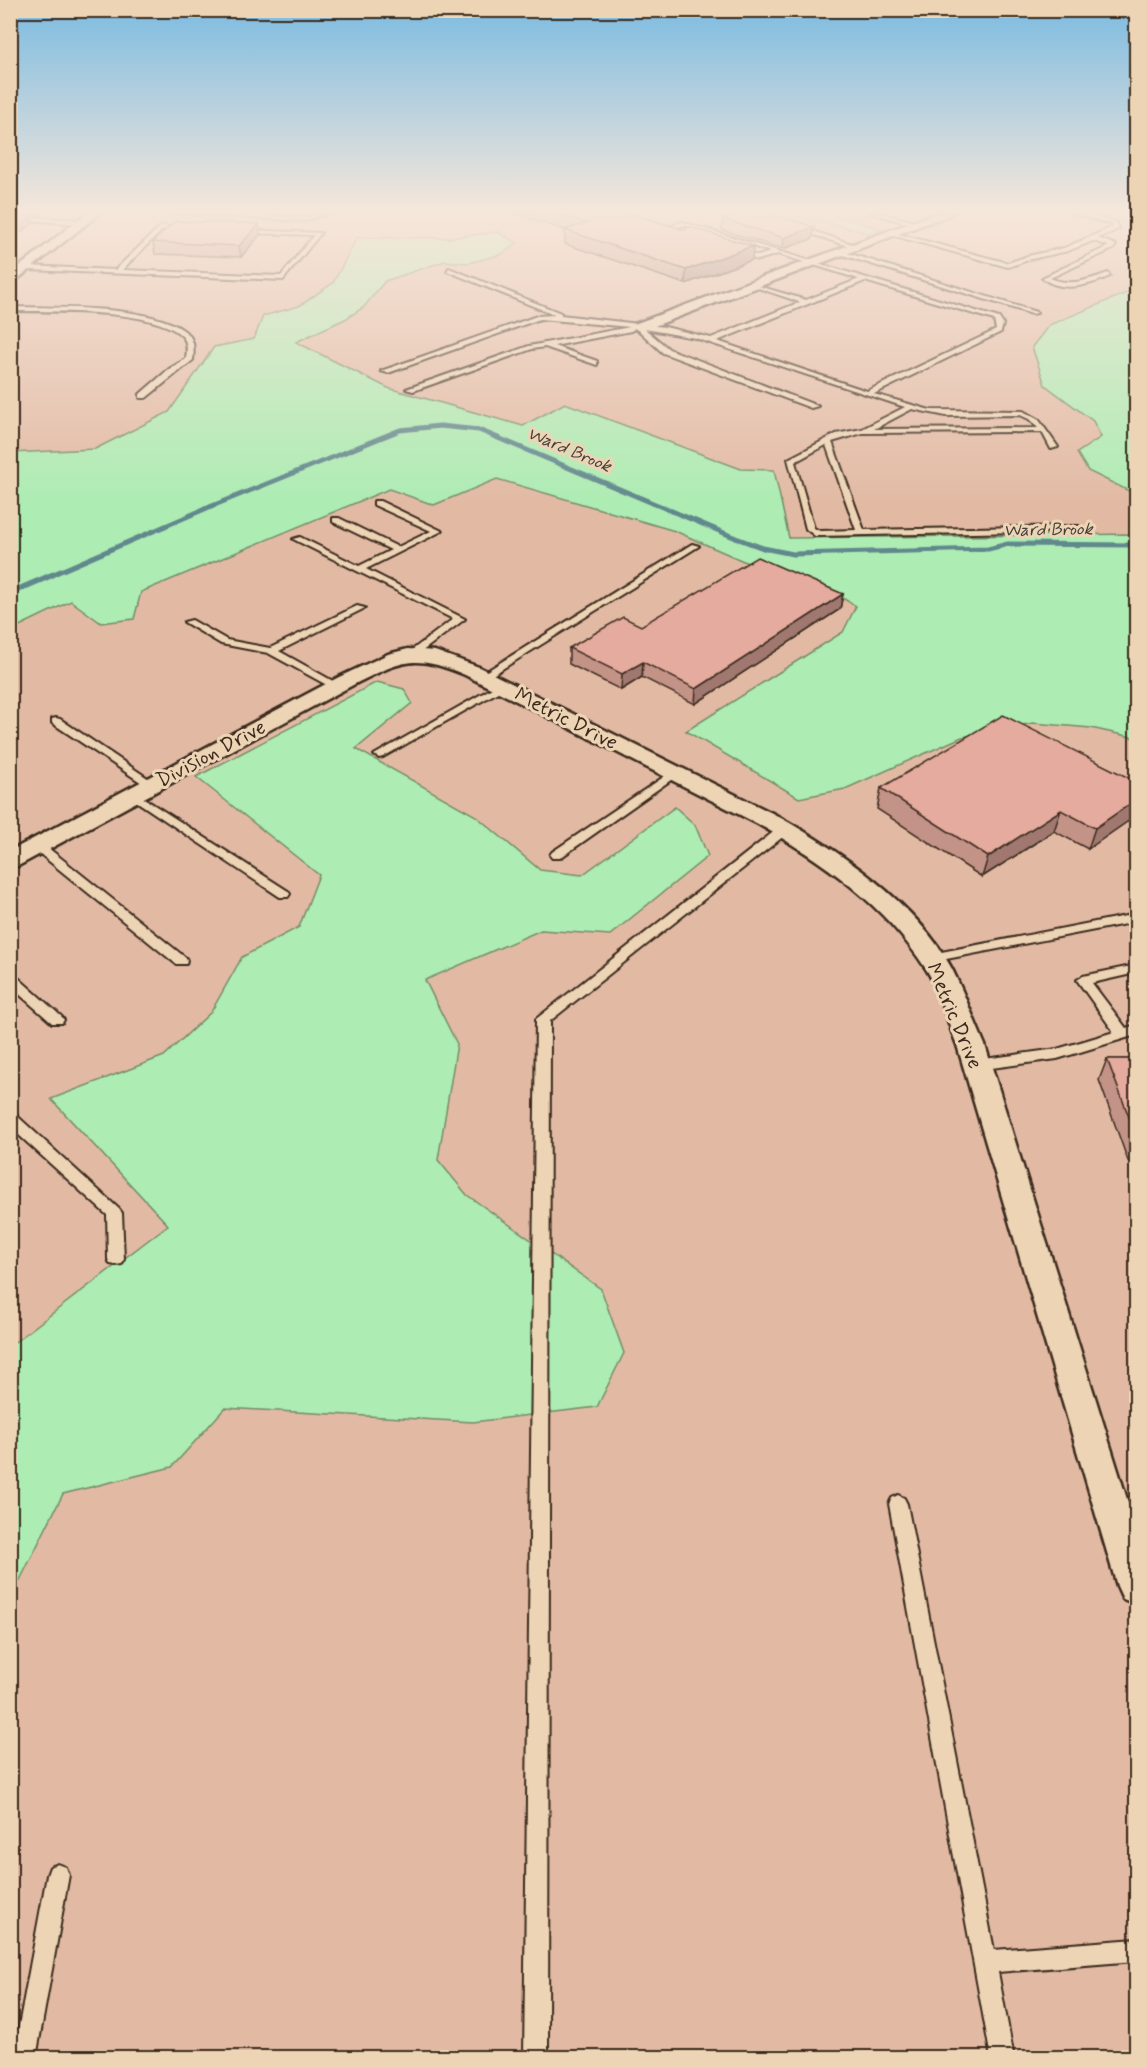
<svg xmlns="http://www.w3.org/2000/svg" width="1147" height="2068" font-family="Mynerve,sans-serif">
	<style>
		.built { fill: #e2baa4 }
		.green { fill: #adecb3; stroke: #748b68; stroke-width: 1.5 }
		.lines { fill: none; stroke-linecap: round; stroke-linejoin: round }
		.stream-far1 { stroke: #60888d; stroke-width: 5 }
		.stream { stroke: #60888d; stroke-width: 6 }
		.lane-casing { stroke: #3b2a1e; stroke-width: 4 }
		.street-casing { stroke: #3b2a1e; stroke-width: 5 }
		.lane { fill: #edd4b5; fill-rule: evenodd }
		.street { fill: #edd4b5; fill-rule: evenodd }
		.wall { fill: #c49388; stroke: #3b2a1e; stroke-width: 1.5 }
		.shaded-wall { fill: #a0786f; stroke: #3b2a1e; stroke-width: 1.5 }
		.building { fill: #e4ab9e; stroke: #3b2a1e; stroke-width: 1.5 }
		.labels { text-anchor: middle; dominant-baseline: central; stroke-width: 6; stroke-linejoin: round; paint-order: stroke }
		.far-water-label { font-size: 18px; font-style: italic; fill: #44413a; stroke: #edd4b5 }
		.street-label { font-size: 21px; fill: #3b2a1e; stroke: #edd4b5 }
	</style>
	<rect width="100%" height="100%" fill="#ebc9af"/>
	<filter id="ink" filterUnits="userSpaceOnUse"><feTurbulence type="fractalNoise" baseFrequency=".0167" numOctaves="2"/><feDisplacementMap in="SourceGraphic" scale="12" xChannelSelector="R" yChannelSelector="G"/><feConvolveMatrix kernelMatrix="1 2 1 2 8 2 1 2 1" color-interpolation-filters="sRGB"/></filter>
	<g filter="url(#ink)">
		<rect class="built" x="11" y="213" width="1125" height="1844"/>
		<g class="green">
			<polygon points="789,213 827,213 881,229 868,233"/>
			<polygon points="497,232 517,243 502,254 469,263 445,261 385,281 364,307 347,318 296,342 388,388 523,426 565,403 741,469 774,470 789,538 1136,534 1136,738 1091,728 1033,723 962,737 845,789 799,798 686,731 843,632 856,606 819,584 766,571 675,531 497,479 434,505 389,489 141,592 134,619 101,623 71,601 11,630 10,453 95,449 169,412 214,347 254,339 263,316 299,306 333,283 357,238 447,238"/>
			<polygon points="1136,289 1136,493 1131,492 1088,471 1077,453 1101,437 1093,421 1045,385 1032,347 1049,325"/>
			<polygon points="377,682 404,689 412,703 356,749 476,816 540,870 582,875 675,807 695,825 708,856 610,935 541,930 425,980 457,1044 438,1160 467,1195 601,1289 624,1353 597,1407 473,1422 225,1408 172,1467 63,1494 11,1598 11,1345 168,1225 51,1099 164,1056 211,1012 242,957 299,927 319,875 196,777"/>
		</g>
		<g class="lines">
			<polyline class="stream-far1" points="49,576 207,508 400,430 440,426 479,430 736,538 763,548 793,554 988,549 1008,544 1136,545"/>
			<polyline class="stream" points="10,593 52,575"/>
			<g class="lane-casing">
				<g id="lane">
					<polygon points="170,213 304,217 330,213 304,221"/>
					<polygon points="871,213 881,213 921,224 918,226"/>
					<path d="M1071,213H1081L1115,222L1119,229L1098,238L1116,245L1113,249L1050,278C1071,287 1088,280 1108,273L1110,276C1088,286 1063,293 1042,278L1109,246L1093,241L1068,251L1031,259L1008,267L888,234L891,232L1008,263L1028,256L1064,248L1113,227L1111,224Z"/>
					<polygon points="24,217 83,220 86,222 83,224 22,220"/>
					<path d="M682,222L999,318L1003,324L1001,332L874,394L930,410L1023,411L1039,420L1058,447L1051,449L1042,432L862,433L832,442L864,530L1079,526L1083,529L1082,531L815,536L806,529L788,459L836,434L862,429L905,407L695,338L645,329L669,349L818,406L811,408L663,353L636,328L633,327L634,329L631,331L554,346L597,361V365L545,347L532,349L413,391L406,389L529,346L630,327L540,319L388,373L381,371L537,316L555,315L447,271L449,268L561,313V315L665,327L711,338L800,302L752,286V284L806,300L859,279L778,254L758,260L734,253L736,250L758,256L771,252L684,225L670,230L674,232L671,234L661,230ZM865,281L994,320L996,330L867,391L717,341ZM912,409L946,416L1020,415L1029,419L1038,428L874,429ZM826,445L856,530L820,531L814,528L795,462Z"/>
					<polygon points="795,225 858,246 859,247 854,248 793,228"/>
					<polygon points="161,226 188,229 162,230 122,270 281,276 314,235 243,233 241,230 321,233 283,280 27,270 24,268 27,266 115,270"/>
					<polygon points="841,251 1036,312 1037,313 1032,314 839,254"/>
					<polygon points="10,267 26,271 23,273 10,271"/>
					<path d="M10,307C52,308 158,304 188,334C195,341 194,351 193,360L146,398H140V394L169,369L186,359C187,352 188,343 183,337C157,308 49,312 10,311Z"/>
					<polygon points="374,501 380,501 442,531 366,569 465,619 417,655 409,655 408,653 453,619 293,539 300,537 359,566 391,550 333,522 333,518 339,518 398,547 431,531 374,505"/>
					<polygon points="692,544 699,546 486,679 482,680 477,677"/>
					<polygon points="357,606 365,608 279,651 340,685 340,689 336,690 268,653 221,644 184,622 192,620 227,640 270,648"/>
					<polygon points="501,683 506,686 505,688 383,757 379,758 374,755"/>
					<polygon points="56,718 60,719 158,785 152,788 148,787 52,723 52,719"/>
					<polygon points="674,770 680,773 678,775 560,858 552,858 550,855 552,852"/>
					<polygon points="134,792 288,891 290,894 288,897 280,897 130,797 130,793"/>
					<polygon points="785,825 791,829 789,832 550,1021 548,2058 524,2058 536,1019 781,826"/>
					<polygon points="38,842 42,843 186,958 187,961 186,964 176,964 34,849 32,846 34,843"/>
					<polygon points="1136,914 1136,922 931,962 925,958 931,954"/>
					<polygon points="1136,965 1136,973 1092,983 1126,1028 1136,1025 1136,1035 1057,1059 977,1070 972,1069 970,1065 972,1061 977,1060 1057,1049 1114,1032 1077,980 1083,976"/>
					<polygon points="10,974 15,975 62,1017 64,1020 62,1023 52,1023 10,986"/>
					<polygon points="10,1113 15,1114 119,1209 122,1213 124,1259 122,1264 116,1265 110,1264 108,1259 107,1215 10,1127"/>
					<polygon points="898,1495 904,1498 907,1504 994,1950 1136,1939 1136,1961 998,1972 1014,2058 991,2058 889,1504 892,1498"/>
					<polygon points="58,1864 66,1867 69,1875 36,2058 13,2058 47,1875 50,1867"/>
				</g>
			</g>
			<g class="street-casing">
				<g id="street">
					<polygon points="87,213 100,213 10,285 10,274"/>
					<polygon points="937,213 954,213 644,330 639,331 632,327 634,324"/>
					<path d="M408,649L435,651L479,667L774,814C837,849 918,904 952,969C964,993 974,1020 985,1045L1136,1528V1604L1123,1599L1117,1586L957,1045C947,1021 940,991 926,969C885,905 823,861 758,824L465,675C412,653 402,661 353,685L18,866L10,868V851L339,677L388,654Z"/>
				</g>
			</g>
			<use href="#lane" class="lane"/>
			<use href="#street" class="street"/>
		</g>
		<g class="wall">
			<polygon points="10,213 43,213 40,216 31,216 33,223 10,240"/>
			<polygon points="253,213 280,213 279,214"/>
			<polygon points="513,213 629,213 684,230 753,246 752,260 685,284 565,244 565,230"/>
			<polygon points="723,219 814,227 812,239 783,249 722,230"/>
			<polygon points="259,224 260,235 241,257 155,254 153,242"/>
			<polygon points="843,594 840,609 695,704 642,677 621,690 569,664 569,648 641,626"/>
			<polygon points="1137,782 1088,849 1054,831 982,877 877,809 881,788"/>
			<polygon points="1107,1059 1137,1059 1137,1160 1128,1161 1099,1080"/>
		</g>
		<g class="shaded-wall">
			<polygon points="24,213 30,213 33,223 10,240 10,223"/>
			<polygon points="259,224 260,235 241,257 239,246"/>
			<polygon points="814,227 812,239 783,249 784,238"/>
			<polygon points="753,246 752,260 685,284 686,270"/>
			<polygon points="843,594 840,609 695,704 696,689"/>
			<polygon points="643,662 642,677 621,690 622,674"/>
			<polygon points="1137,799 1137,815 1088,849 1095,828"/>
			<polygon points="1061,810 1054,831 982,877 988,857"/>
		</g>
		<g class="building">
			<polygon points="10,213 24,213 10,223"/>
			<polygon points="555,213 629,213 684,230 690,227 753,246 686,270 565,230 587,223"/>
			<polygon points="741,213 769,213 814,227 784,238 723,219"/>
			<polygon points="175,221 259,224 239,246 153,242"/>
			<polygon points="757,557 843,594 696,689 643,662 622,674 569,648 623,617 641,626"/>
			<polygon points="1003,715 1137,782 1137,799 1095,828 1061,810 988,857 881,788"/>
			<polygon points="1107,1059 1137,1059 1137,1138"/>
		</g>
	</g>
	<linearGradient id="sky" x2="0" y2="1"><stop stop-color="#7bbbe1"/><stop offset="0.42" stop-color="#f6e7db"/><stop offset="1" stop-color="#f6e7db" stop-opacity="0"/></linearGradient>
	<rect width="1147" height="503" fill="url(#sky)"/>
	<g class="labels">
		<g class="far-water-label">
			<text transform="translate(569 450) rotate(23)">Ward Brook</text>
			<text transform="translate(1048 530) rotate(-1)">Ward Brook</text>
		</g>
		<g class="street-label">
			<text transform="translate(566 719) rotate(27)">Metric Drive</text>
			<text transform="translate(211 754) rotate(-28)">Division Drive</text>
			<text transform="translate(954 1016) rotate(67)">Metric Drive</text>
		</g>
	</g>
	<rect width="1147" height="2068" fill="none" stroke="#edd4b5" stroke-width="36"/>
	<rect x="18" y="18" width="1111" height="2032" fill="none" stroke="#3b2a1e" stroke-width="2" filter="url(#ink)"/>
</svg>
